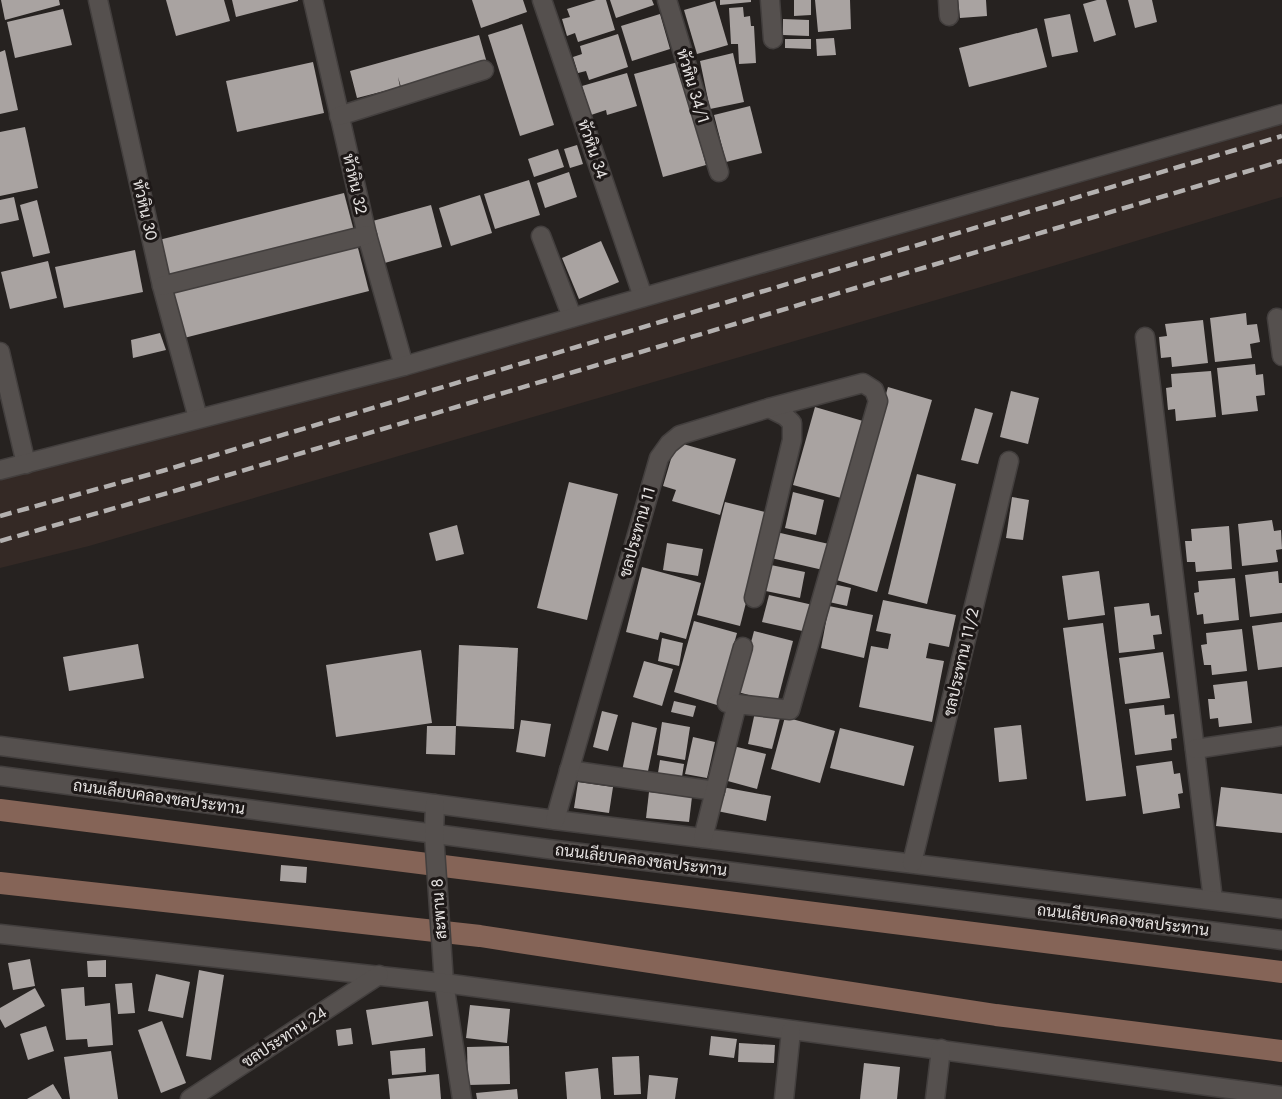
<svg xmlns="http://www.w3.org/2000/svg" width="1282" height="1099" font-family="Jost,Sarabun,sans-serif">
	<style>
		.built { fill: #342925 }
		.lines { fill: none; stroke-linecap: round; stroke-linejoin: round }
		.canal { stroke: #856457; stroke-width: 22 }
		.building { fill: #a9a3a1 }
		.minor-casing { stroke: #433f3e; stroke-width: 21 }
		.minor { stroke: #55504e; stroke-width: 18 }
		.rail { stroke: #b4b1b0; stroke-width: 4.5; stroke-dasharray: 12 6; stroke-linecap: butt }
		.labels { text-anchor: middle; dominant-baseline: central; stroke-width: 6; stroke-linejoin: round; paint-order: stroke }
		.street-label { font-size: 16px; fill: #e6e3e2; stroke: #1d1817 }
	</style>
	<rect width="100%" height="100%" fill="#262220"/>
	<polygon class="built" points="1282,120 1282,197 1053,266 89,546 0,568 0,479 127,448 855,243"/>
	<g class="lines">
		<g class="canal">
			<polyline points="0,810 1282,972"/>
			<polyline points="0,883 480,936 996,1015 1282,1051"/>
		</g>
	</g>
	<g class="building">
		<polygon points="1,0 59,0 60,5 5,20"/>
		<polygon points="166,0 224,0 230,21 176,36"/>
		<polygon points="232,0 298,0 298,1 236,17"/>
		<polygon points="472,0 523,0 527,12 481,28"/>
		<polygon points="596,0 606,0 615,30 578,42 575,33 567,36 562,19 570,17 567,9"/>
		<polygon points="610,0 652,0 654,5 616,18"/>
		<polygon points="720,0 751,0 751,2 720,5"/>
		<polygon points="794,0 811,0 811,15 794,16"/>
		<polygon points="815,0 850,0 851,29 818,32"/>
		<polygon points="958,0 986,0 987,16 960,18"/>
		<polygon points="1097,0 1106,0 1116,35 1094,42 1083,4"/>
		<polygon points="1128,0 1152,0 1157,22 1135,28"/>
		<polygon points="715,1 728,45 697,54 684,10"/>
		<polygon points="743,7 744,17 750,16 751,26 754,26 756,63 739,64 738,44 731,44 729,8"/>
		<polygon points="63,9 72,45 15,58 7,22"/>
		<polygon points="660,14 670,49 632,61 621,26"/>
		<polygon points="1070,14 1078,52 1052,57 1044,19"/>
		<polygon points="783,19 809,20 809,36 783,35"/>
		<polygon points="522,24 554,125 520,136 488,35"/>
		<polygon points="1037,28 1047,67 969,87 959,48"/>
		<polygon points="618,34 628,67 589,80 586,71 578,73 573,57 582,54 580,46"/>
		<polygon points="479,35 487,63 401,87 398,77 400,87 357,98 350,71"/>
		<polygon points="834,38 836,55 817,56 816,39"/>
		<polygon points="785,39 811,39 811,49 785,48"/>
		<polygon points="5,50 18,110 0,114 0,52"/>
		<polygon points="733,53 744,102 710,109 700,61"/>
		<polygon points="313,62 324,113 237,132 226,81"/>
		<polygon points="678,62 706,165 663,177 634,74"/>
		<polygon points="627,73 637,106 607,115 606,110 591,115 582,86"/>
		<polygon points="750,106 762,153 726,162 714,115"/>
		<polygon points="25,127 38,188 0,196 0,132"/>
		<polygon points="577,145 583,164 570,168 564,149"/>
		<polygon points="558,149 564,167 534,177 528,159"/>
		<polygon points="569,172 577,197 545,208 537,183"/>
		<polygon points="529,180 540,215 495,229 484,194"/>
		<polygon points="344,193 354,231 164,279 155,241"/>
		<polygon points="480,195 492,233 451,246 439,208"/>
		<polygon points="14,197 19,220 0,224 0,200"/>
		<polygon points="37,200 50,253 33,257 20,205"/>
		<polygon points="431,205 442,247 381,264 369,222"/>
		<polygon points="601,241 619,282 579,299 562,258"/>
		<polygon points="357,244 369,291 184,338 173,290"/>
		<polygon points="135,250 143,292 64,308 55,267"/>
		<polygon points="48,261 57,298 10,309 1,272"/>
		<polygon points="1246,313 1247,325 1257,324 1260,342 1250,344 1252,358 1215,362 1210,318"/>
		<polygon points="1203,320 1208,363 1172,367 1171,357 1161,358 1159,337 1167,336 1165,324"/>
		<polygon points="160,333 166,350 133,358 131,340"/>
		<polygon points="1255,364 1256,375 1263,374 1265,395 1256,396 1258,411 1222,415 1217,368"/>
		<polygon points="1211,371 1216,417 1176,421 1175,409 1168,410 1166,388 1172,387 1171,374"/>
		<polygon points="888,387 932,400 877,592 833,579"/>
		<polygon points="1011,391 1039,398 1028,444 1000,437"/>
		<polygon points="815,407 863,421 841,498 793,485"/>
		<polygon points="975,408 993,413 978,464 961,460"/>
		<polygon points="676,442 736,459 720,515 672,501 676,490 663,486"/>
		<polygon points="917,474 956,484 927,604 888,594"/>
		<polygon points="569,482 618,494 587,620 537,608"/>
		<polygon points="793,492 824,500 816,535 785,528"/>
		<polygon points="1012,497 1029,500 1023,540 1006,538"/>
		<polygon points="725,502 769,513 740,626 697,615"/>
		<polygon points="1272,520 1274,531 1281,530 1282,549 1276,550 1278,562 1242,566 1238,524"/>
		<polygon points="457,525 464,554 436,561 429,533"/>
		<polygon points="1229,526 1232,569 1196,572 1195,562 1187,562 1185,541 1192,541 1191,529"/>
		<polygon points="776,532 829,544 823,570 771,558"/>
		<polygon points="667,543 703,549 698,576 663,570"/>
		<polygon points="766,564 805,572 800,598 761,590"/>
		<polygon points="642,567 701,583 686,639 660,632 658,640 626,632"/>
		<polygon points="1099,571 1105,615 1068,620 1062,576"/>
		<polygon points="1278,571 1279,583 1282,583 1282,613 1250,617 1245,575"/>
		<polygon points="1235,578 1239,620 1204,624 1203,614 1197,615 1194,593 1199,592 1198,581"/>
		<polygon points="833,584 851,588 847,606 829,602"/>
		<polygon points="769,595 813,605 807,632 762,622"/>
		<polygon points="883,600 956,615 949,647 929,643 926,658 944,661 932,722 859,707 871,646 888,649 891,634 876,631"/>
		<polygon points="1149,603 1151,616 1159,615 1162,634 1153,635 1155,649 1119,653 1114,607"/>
		<polygon points="829,606 873,615 864,658 821,648"/>
		<polygon points="694,621 737,633 717,705 674,692"/>
		<polygon points="1282,622 1282,667 1258,670 1252,626"/>
		<polygon points="1103,623 1126,796 1086,801 1063,628"/>
		<polygon points="1242,629 1247,671 1212,675 1211,665 1204,665 1201,645 1207,644 1206,633"/>
		<polygon points="754,631 793,641 777,703 738,692"/>
		<polygon points="662,638 683,643 679,666 658,661"/>
		<polygon points="138,644 144,678 69,691 63,657"/>
		<polygon points="459,645 518,648 514,729 456,726"/>
		<polygon points="421,650 432,723 336,737 326,665"/>
		<polygon points="1163,652 1170,698 1125,704 1119,658"/>
		<polygon points="644,661 673,669 662,706 633,697"/>
		<polygon points="1247,681 1252,723 1219,727 1218,718 1210,719 1208,699 1215,699 1213,685"/>
		<polygon points="674,701 696,706 693,717 671,712"/>
		<polygon points="1164,705 1165,715 1174,714 1177,738 1171,739 1172,750 1135,755 1129,709"/>
		<polygon points="602,711 618,715 608,751 593,747"/>
		<polygon points="755,712 780,718 772,749 748,744"/>
		<polygon points="785,717 835,731 820,783 771,769"/>
		<polygon points="521,720 551,724 545,757 516,752"/>
		<polygon points="632,722 657,728 647,776 622,771"/>
		<polygon points="662,722 690,727 685,760 657,755"/>
		<polygon points="1021,725 1027,779 999,782 994,728"/>
		<polygon points="427,726 456,726 455,755 426,754"/>
		<polygon points="840,728 914,746 904,786 830,768"/>
		<polygon points="693,737 715,742 707,778 685,774"/>
		<polygon points="733,746 766,754 757,789 724,780"/>
		<polygon points="660,760 684,764 682,777 658,773"/>
		<polygon points="1172,761 1174,774 1180,773 1183,793 1178,794 1180,808 1143,814 1136,766"/>
		<polygon points="578,782 613,787 609,813 574,808"/>
		<polygon points="722,787 771,796 766,821 717,811"/>
		<polygon points="1221,787 1282,794 1282,833 1216,826"/>
		<polygon points="649,792 692,797 689,822 646,818"/>
		<polygon points="281,865 307,867 306,883 280,881"/>
		<polygon points="30,959 35,986 13,990 8,963"/>
		<polygon points="106,960 106,977 88,977 87,961"/>
		<polygon points="199,970 224,975 211,1060 186,1056"/>
		<polygon points="156,974 190,982 183,1018 148,1011"/>
		<polygon points="132,983 135,1013 118,1014 115,984"/>
		<polygon points="84,987 85,1006 110,1003 113,1045 88,1047 87,1039 66,1040 61,989"/>
		<polygon points="35,988 45,1006 5,1028 0,1019 0,1008"/>
		<polygon points="428,1001 433,1036 372,1045 366,1010"/>
		<polygon points="470,1005 510,1009 507,1043 466,1038"/>
		<polygon points="162,1021 186,1083 161,1093 138,1030"/>
		<polygon points="46,1026 54,1051 28,1060 20,1034"/>
		<polygon points="351,1028 353,1044 338,1046 336,1030"/>
		<polygon points="711,1036 737,1039 734,1058 709,1055"/>
		<polygon points="739,1043 775,1045 774,1063 738,1062"/>
		<polygon points="509,1046 510,1084 468,1085 467,1047"/>
		<polygon points="425,1048 426,1072 392,1075 390,1051"/>
		<polygon points="111,1051 118,1099 70,1099 64,1057"/>
		<polygon points="639,1056 641,1094 614,1095 612,1057"/>
		<polygon points="864,1063 900,1067 897,1099 860,1099"/>
		<polygon points="598,1068 601,1099 567,1099 565,1072"/>
		<polygon points="439,1074 441,1099 390,1099 388,1079"/>
		<polygon points="649,1075 678,1078 675,1099 647,1099"/>
		<polygon points="53,1084 62,1099 27,1099"/>
		<polygon points="517,1089 518,1099 477,1099 476,1093"/>
	</g>
	<g class="lines">
		<g class="minor-casing">
			<g id="minor">
				<polyline points="98,0 162,286 198,418"/>
				<polyline points="313,0 367,235 404,366"/>
				<polyline points="542,0 643,297"/>
				<polyline points="667,0 719,172"/>
				<polyline points="770,0 773,39"/>
				<polyline points="948,0 949,16"/>
				<polyline points="339,116 484,70"/>
				<polyline points="541,236 572,317"/>
				<polyline points="162,286 367,235"/>
				<polyline points="1277,318 1282,356"/>
				<polyline points="1145,337 1213,900"/>
				<polyline points="0,352 26,464"/>
				<polyline points="0,470 404,366 1282,114"/>
				<polyline points="754,598 792,440 792,423 785,416 769,408"/>
				<polyline points="737,704 727,703 743,647"/>
				<polyline points="0,746 555,820 1282,909"/>
				<polyline points="1195,749 1282,736"/>
				<polyline points="569,770 715,791"/>
				<polyline points="0,776 548,849 1282,940"/>
				<polyline points="435,804 434,834 444,983 462,1099"/>
				<polyline points="555,820 659,458 669,444 680,435 769,408 863,383 874,390 878,401 790,710 737,704 703,838"/>
				<polyline points="912,863 1009,461"/>
				<polyline points="0,934 444,983 1282,1096"/>
				<polyline points="190,1099 379,975"/>
				<polyline points="784,1099 791,1031"/>
				<polyline points="935,1099 941,1049"/>
			</g>
		</g>
		<use href="#minor" class="minor"/>
		<g class="rail">
			<polyline points="0,516 162,471 1282,136"/>
			<polyline points="0,541 171,492 1282,161"/>
		</g>
	</g>
	<g class="labels">
		<g class="street-label">
			<text transform="translate(693 86) rotate(73)">หัวหิน 34/1</text>
			<text transform="translate(593 149) rotate(71)">หัวหิน 34</text>
			<text transform="translate(355 184) rotate(77)">หัวหิน 32</text>
			<text transform="translate(145 210) rotate(77)">หัวหิน 30</text>
			<text transform="translate(637 532) rotate(-74)">ชลประทาน 11</text>
			<text transform="translate(961 662) rotate(-77)">ชลประทาน 11/2</text>
			<text transform="translate(159 797) rotate(8)">ถนนเลียบคลองชลประทาน</text>
			<text transform="translate(641 860) rotate(7)">ถนนเลียบคลองชลประทาน</text>
			<text transform="translate(439 909) rotate(-94)">สะพาน 8</text>
			<text transform="translate(1123 920) rotate(7)">ถนนเลียบคลองชลประทาน</text>
			<text transform="translate(284 1037) rotate(-33)">ชลประทาน 24</text>
		</g>
	</g>
</svg>
